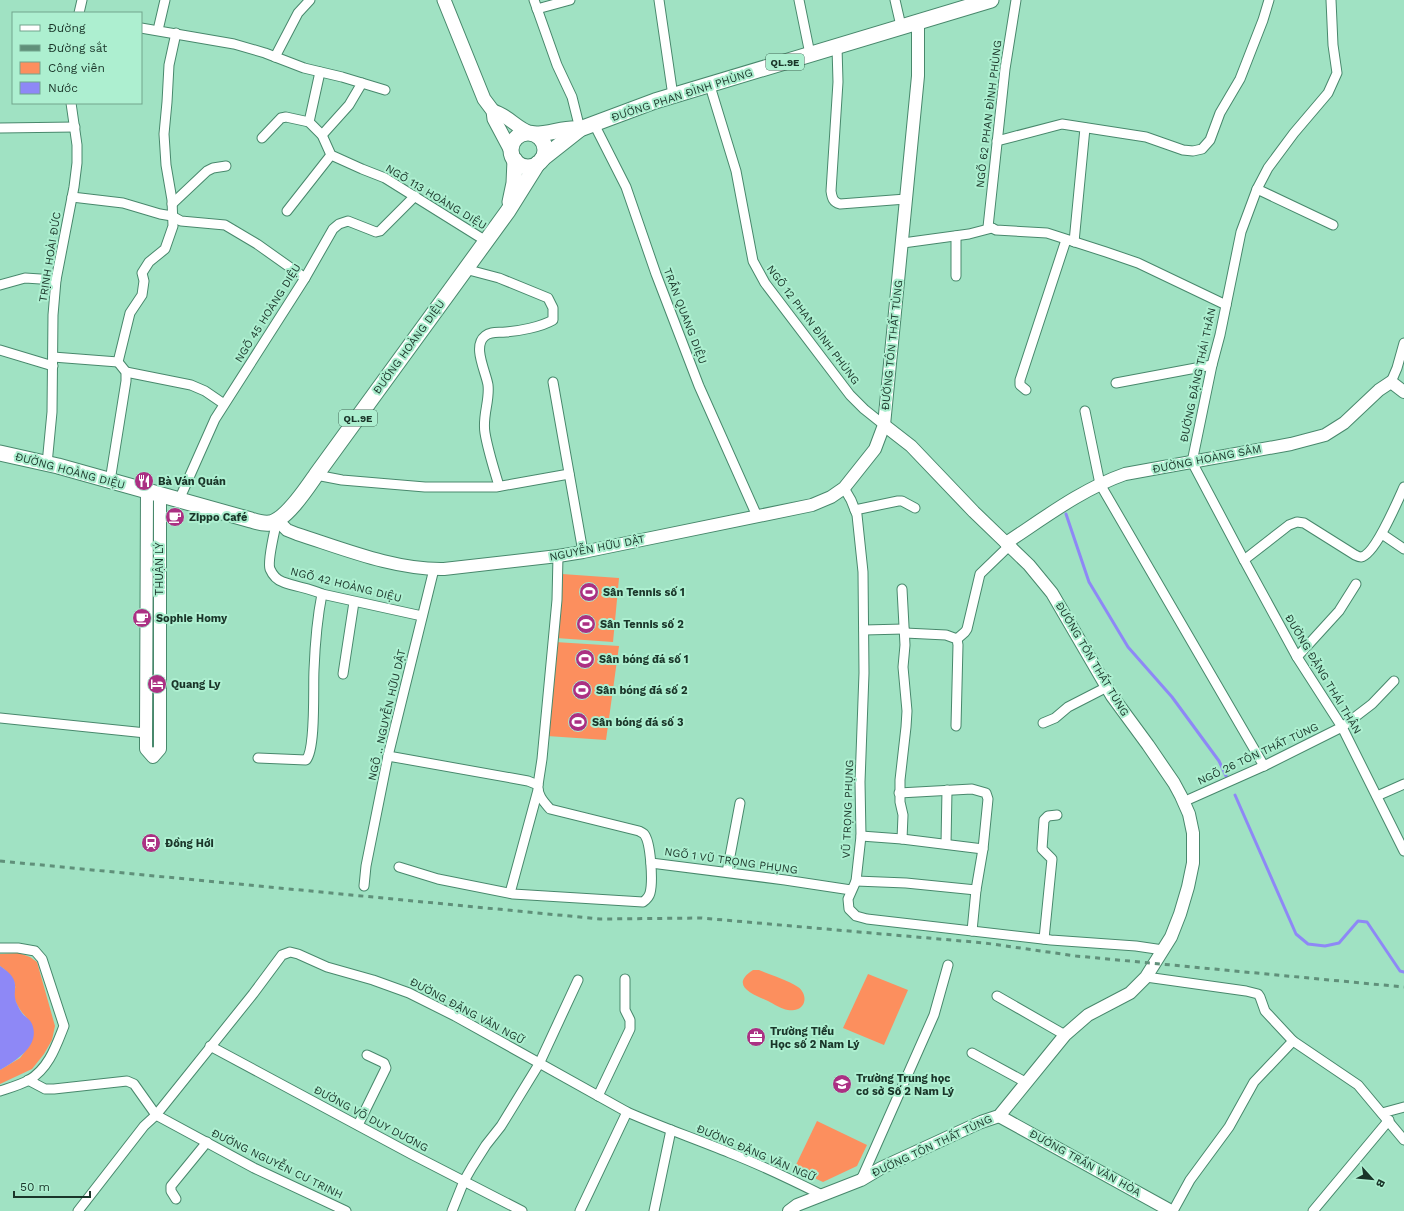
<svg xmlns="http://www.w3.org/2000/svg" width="1404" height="1211" font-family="'Work Sans',sans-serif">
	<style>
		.green { fill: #fc8f5e }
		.water { fill: #8e88f6 }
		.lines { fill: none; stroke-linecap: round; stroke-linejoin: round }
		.stream { stroke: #8e88f6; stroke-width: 3 }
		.minor-casing { stroke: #48886c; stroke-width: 11 }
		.tertiary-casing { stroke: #48886c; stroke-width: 14 }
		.secondary-casing { stroke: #48886c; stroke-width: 15 }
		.primary-casing { stroke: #48886c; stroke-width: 17 }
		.minor { stroke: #fff; stroke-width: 9 }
		.tertiary { stroke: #fff; stroke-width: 12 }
		.secondary { stroke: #fff; stroke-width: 13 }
		.primary { stroke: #fff; stroke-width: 15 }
		.rail { stroke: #60907a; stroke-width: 3; stroke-dasharray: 5 5; stroke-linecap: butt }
		.labels { text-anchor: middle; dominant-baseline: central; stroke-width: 4; stroke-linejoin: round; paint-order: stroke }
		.shield { fill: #adefd0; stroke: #466d5b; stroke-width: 1 }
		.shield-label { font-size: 10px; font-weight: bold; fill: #1a3529 }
		.street-label { font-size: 11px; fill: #1a3529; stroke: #adefd0 }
		.poi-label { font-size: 11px; font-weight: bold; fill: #1a3529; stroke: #adefd0; text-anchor: start }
	</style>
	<rect width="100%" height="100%" fill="#a0e2c3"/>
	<g class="green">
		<polygon points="562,574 619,578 613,642 556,638"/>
		<polygon points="555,642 619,646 606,740 547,736"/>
		<path d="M19,953L30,957L37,962L55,1026L52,1040L44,1054L32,1069L0,1084V1070L20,1058L30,1045L27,1018C21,1012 13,1001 14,992C14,991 16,987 15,986C14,977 6,970 0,966V954Z"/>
		<path d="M753,970H759C770,975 788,980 798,987C804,991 807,1000 802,1006C799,1010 792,1011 788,1010C781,1009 774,1004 768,1001C755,995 728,986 753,970Z"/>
		<polygon points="868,974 908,990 884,1045 843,1028"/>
		<polygon points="817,1121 867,1145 857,1166 823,1182 794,1169"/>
	</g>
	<path class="water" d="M0,966C7,971 16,977 15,987C15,995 14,994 16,1002C18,1006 19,1009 22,1013C25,1017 30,1019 32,1024C41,1046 15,1061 0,1070Z"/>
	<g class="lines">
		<g class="stream">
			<polyline points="1066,514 1089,582 1128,647 1172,697 1219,761 1228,780"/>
			<polyline points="1235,795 1296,934 1308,944 1325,946 1339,943 1358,921 1367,922 1400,971 1404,972"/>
		</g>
		<g class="minor-casing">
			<g id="minor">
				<polyline points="534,0 557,65 572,97 580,129"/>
				<polyline points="659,0 673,96"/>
				<polyline points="799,0 810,54"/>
				<polyline points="895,0 901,26"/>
				<polyline points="1331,0 1333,45 1337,73 1328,93 1294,133 1268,168 1257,189 1241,232 1220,335 1212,365 1192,462 1244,560 1297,657 1342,727 1404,851"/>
				<polyline points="537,9 570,0"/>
				<polyline points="79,13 82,0"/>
				<polyline points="141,28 234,44 265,53 304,68 342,77 385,90"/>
				<polyline points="158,30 165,0"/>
				<path d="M837,47L838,82L831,191C832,198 833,202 840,204L906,199"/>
				<polyline points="275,57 298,13 310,0"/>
				<polyline points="710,86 736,171 753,261 765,283 850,395 864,409 884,425"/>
				<polyline points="309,122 320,72"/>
				<polyline points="594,124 626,187 656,274 699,386 757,516"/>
				<polyline points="0,128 75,127"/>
				<polyline points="322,135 349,105 362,83"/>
				<polyline points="262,138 281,118 286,117 309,122 322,135 331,155 362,169 385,178 486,241"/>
				<polyline points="997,141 1062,124 1146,137 1183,150 1193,151 1202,149 1210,140 1220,113 1240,79 1263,20 1269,0"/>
				<polyline points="1257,189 1333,225"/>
				<polyline points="72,197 123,203 160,214 172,216 181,221 225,225 257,244 305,278"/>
				<polyline points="172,204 207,171 213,168 226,166"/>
				<polyline points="287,211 331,155"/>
				<polyline points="992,228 988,227 1005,69 1016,0"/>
				<polyline points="956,236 956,276"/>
				<polyline points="1074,242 1085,128"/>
				<polyline points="903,243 969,234 992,228 996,230 1047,233 1106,252 1138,263 1226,305"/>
				<path d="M465,269L499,278L548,298L553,308V320C541,327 519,331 506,332C498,333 491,331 485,336C472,346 486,372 488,385C490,401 482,416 485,433C488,451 494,469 499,486"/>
				<polyline points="0,285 25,278 56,280"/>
				<polyline points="0,350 53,366"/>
				<polyline points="53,357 118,362"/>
				<polyline points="126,372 191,385 205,391 224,404"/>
				<polyline points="553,382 583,552"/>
				<polyline points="1391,382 1397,368 1404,343"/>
				<polyline points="1116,383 1212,365"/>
				<polyline points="1026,390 1020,385 1020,380 1066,240"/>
				<polyline points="1085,411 1100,484 1264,766"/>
				<polyline points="47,464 52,412 53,315 56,280 74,187 77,163 77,145 71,103"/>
				<polyline points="316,475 342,480 425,487 496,487 569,474"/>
				<polyline points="110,481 126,381 126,372 118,362 130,313 142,295 144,281 142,273 149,262 165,249 173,226 172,200 166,165 164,134 167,102 169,65 176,33"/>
				<polyline points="844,488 851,500 857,515 863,572 864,673 860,782 861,836 856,881 848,899 849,909 856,916 867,919 1051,940 1136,946 1163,950"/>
				<polyline points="179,500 215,419 305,278 333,229 339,224 348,221 376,232 380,231 415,196"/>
				<polyline points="855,510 898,501 902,501 915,508"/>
				<path d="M277,520C275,530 267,561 270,569C273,576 277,580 283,582C296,587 310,588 322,594L422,616"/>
				<polyline points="1382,534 1404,549"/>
				<path d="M1244,560L1289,525L1297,522L1304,523L1355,555C1357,556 1359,557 1361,557C1375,555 1398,500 1404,487"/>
				<polyline points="902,589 905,645 903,667 907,711 906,727 900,780 900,802 903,815 902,839"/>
				<polyline points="864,630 904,629"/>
				<polyline points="905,633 946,635 957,639 958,645 956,726"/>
				<polyline points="957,639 965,632 967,629 980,574 1009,546"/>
				<polyline points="1297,657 1339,611 1356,584"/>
				<polyline points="343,674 354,602"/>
				<polyline points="0,718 146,733"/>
				<polyline points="1043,723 1055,718 1068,707 1107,687"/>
				<path d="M388,756L528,781L538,785C537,795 544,802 550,809L639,831C641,832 643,833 644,834C651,842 653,882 650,893C649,897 647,899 643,902L513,894L438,879L399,867"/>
				<path d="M258,758L306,760C316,749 313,687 314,670C315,644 317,619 322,594"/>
				<polyline points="538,785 542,759 557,600 558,556"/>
				<polyline points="899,793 972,789 986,793 988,799 983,849 976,890 972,931"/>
				<polyline points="1377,796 1404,784"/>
				<polyline points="1183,802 1264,766 1342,727 1372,704 1394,681"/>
				<polyline points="861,836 902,839 983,849"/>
				<polyline points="946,844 947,790"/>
				<polyline points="651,863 785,880 851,890"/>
				<polyline points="727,872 740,803"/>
				<polyline points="856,881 906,883 976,890"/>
				<polyline points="364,886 366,866 388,756 434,569"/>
				<polyline points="510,893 538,790"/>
				<polyline points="1044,939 1052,859 1042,849 1044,820 1048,816 1057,815"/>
				<path d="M0,948H18L35,951L42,959L64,1026C56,1046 49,1068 29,1080C20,1085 9,1088 0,1091"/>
				<polyline points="1146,977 1246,991 1258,994 1260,997 1265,1011 1293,1041 1358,1085 1404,1140"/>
				<polyline points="997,996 1065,1035"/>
				<polyline points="210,1046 413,1155 522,1211"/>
				<polyline points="972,1053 1027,1083"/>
				<polyline points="28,1080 45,1089 54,1089 127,1081 134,1084 156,1115 254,1168 346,1211"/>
				<polyline points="598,1096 630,1029 630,1020 625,1010 625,979"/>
				<polyline points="1382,1113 1404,1107"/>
				<polyline points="358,1125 386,1068 384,1063 367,1055"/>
				<polyline points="861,1180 934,1015 948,965"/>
				<polyline points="176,1199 171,1191 171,1186 207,1142"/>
				<path d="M78,1211L144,1126L156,1115L253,994L282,955L290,952L298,954L327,967L373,980L409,993L455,1016L627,1112C661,1127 696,1139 730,1153C761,1165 792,1180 822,1195"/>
				<polyline points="452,1211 464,1181 472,1167 486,1145 501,1126 539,1064 578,980"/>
				<polyline points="580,1211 627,1112"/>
				<polyline points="654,1211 671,1130"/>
				<polyline points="1173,1211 1190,1180 1229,1127 1254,1082 1293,1041"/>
				<polyline points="1313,1211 1389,1120"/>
			</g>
		</g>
		<g class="tertiary-casing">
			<g id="tertiary">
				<polyline points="147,491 146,733 146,749 153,757 160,749 160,495"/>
				<path d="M277,520L287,530L297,534C344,549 395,570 444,569L558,556L583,552L812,505L831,497L844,488L875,449L884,425L918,76V21"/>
				<path d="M1006,543C1044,518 1082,489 1125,474L1291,444L1325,435L1344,423L1379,390L1391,382L1404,392"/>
				<polyline points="999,1116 1171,1211"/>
				<polyline points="789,1211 797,1205 861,1180 881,1168 981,1122 999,1116 1065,1035 1088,1015 1130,993 1146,977 1171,937 1180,914 1188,887 1193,863 1193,833 1189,814 1181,796 1174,783 1148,745 1112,696 1052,593 1029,565 974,512 911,446 884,425"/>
			</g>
		</g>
		<g class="secondary-casing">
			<g id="secondary">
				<polyline points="444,0 484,99 493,111 494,119 511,151"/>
				<path d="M493,111C508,115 516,128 531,133"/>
			</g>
		</g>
		<g class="primary-casing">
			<g id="primary">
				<circle cx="528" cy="150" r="17"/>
				<path d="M535,134C551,134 565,127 580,129"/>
				<polyline points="542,159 580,129 655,101 991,0"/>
				<polyline points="510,202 514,183 515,160"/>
				<path d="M0,453L58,466L251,520C257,522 263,524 270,523C286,520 307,488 316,475L508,211L538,163"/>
			</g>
		</g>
		<use href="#minor" class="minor"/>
		<use href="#tertiary" class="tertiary"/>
		<use href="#secondary" class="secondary"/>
		<use href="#primary" class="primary"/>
		<polyline class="rail" points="0,861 600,919 701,918 985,943 1076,956 1404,987"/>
	</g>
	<defs>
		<g id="restaurant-disc" transform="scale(1)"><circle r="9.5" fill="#ab3083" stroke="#adefd0"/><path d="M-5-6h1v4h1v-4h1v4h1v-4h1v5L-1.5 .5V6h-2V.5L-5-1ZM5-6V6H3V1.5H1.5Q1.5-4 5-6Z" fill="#fff"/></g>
		<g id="cafe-disc" transform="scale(1)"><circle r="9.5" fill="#ab3083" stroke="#adefd0"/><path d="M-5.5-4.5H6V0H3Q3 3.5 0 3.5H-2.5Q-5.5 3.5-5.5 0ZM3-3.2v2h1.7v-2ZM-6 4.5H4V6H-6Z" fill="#fff"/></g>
		<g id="stadium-disc" transform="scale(1)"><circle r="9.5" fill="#ab3083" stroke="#adefd0"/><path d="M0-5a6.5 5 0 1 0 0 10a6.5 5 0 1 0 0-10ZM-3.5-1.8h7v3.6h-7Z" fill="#fff"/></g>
		<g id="hotel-disc" transform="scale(1)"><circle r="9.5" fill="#ab3083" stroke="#adefd0"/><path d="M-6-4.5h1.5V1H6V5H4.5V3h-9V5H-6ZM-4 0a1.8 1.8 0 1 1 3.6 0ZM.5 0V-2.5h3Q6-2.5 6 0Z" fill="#fff"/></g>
		<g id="station-disc" transform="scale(1)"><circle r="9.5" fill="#ab3083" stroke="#adefd0"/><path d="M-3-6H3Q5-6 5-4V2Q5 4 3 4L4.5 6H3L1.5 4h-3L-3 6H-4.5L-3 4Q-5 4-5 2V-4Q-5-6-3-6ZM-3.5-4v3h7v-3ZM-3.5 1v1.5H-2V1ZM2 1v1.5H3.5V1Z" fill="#fff"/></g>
		<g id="office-disc" transform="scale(1)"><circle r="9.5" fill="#ab3083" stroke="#adefd0"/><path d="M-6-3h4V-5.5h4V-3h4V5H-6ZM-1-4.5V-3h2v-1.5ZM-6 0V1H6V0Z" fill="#fff"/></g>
		<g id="school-disc" transform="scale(1)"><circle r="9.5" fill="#ab3083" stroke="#adefd0"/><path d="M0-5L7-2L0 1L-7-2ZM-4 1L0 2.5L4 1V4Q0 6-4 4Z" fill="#fff"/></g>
	</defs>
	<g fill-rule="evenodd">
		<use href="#restaurant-disc" x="144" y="481"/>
		<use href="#cafe-disc" x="175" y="517"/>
		<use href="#stadium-disc" x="589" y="592"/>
		<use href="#cafe-disc" x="142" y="618"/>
		<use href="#stadium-disc" x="586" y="624"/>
		<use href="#stadium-disc" x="585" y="659"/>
		<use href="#hotel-disc" x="157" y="684"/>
		<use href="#stadium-disc" x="582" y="690"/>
		<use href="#stadium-disc" x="578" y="722"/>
		<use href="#station-disc" x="151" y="843"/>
		<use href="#office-disc" x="756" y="1037"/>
		<use href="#school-disc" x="842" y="1084"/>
	</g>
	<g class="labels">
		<g class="shield">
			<rect x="766" y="54" width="38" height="16" rx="3"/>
			<rect x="339" y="410" width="38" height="16" rx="3"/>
		</g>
		<g class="shield-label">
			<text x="785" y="62">QL.9E</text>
			<text x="358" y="418">QL.9E</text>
		</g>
		<g class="street-label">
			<text transform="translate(682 95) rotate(-18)">ĐƯỜNG PHAN ĐÌNH PHÙNG</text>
			<text transform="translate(989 114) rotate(-83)">NGÕ 62 PHAN ĐÌNH PHÙNG</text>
			<text transform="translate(436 197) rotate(31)">NGÕ 113 HOÀNG DIỆU</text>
			<text transform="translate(50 257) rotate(-81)">TRỊNH HOÀI ĐỨC</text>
			<text transform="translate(268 313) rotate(-58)">NGÕ 45 HOÀNG DIỆU</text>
			<text transform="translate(685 316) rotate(69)">TRẦN QUANG DIỆU</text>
			<text transform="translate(813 325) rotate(53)">NGÕ 12 PHAN ĐÌNH PHÙNG</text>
			<text transform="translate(892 345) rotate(-84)">ĐƯỜNG TÔN THẤT TÙNG</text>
			<text transform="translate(409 347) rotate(-54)">ĐƯỜNG HOÀNG DIỆU</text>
			<text transform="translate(1198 375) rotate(-78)">ĐƯỜNG ĐẶNG THÁI THÂN</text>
			<text transform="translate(1207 459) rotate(-11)">ĐƯỜNG HOÀNG SÂM</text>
			<text transform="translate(70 471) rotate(15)">ĐƯỜNG HOÀNG DIỆU</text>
			<text transform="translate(597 548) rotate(-11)">NGUYỄN HỮU DẬT</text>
			<text transform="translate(159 569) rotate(-90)">THUẬN LÝ</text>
			<text transform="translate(346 585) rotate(14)">NGÕ 42 HOÀNG DIỆU</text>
			<text transform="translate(1092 659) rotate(59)">ĐƯỜNG TÔN THẤT TÙNG</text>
			<text transform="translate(1323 674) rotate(59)">ĐƯỜNG ĐẶNG THÁI THÂN</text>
			<text transform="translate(387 715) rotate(-77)">NGÕ .. NGUYỄN HỮU DẬT</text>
			<text transform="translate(1258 754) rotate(-25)">NGÕ 26 TÔN THẤT TÙNG</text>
			<text transform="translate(848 809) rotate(-88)">VŨ TRỌNG PHỤNG</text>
			<text transform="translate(731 861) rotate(8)">NGÕ 1 VŨ TRỌNG PHỤNG</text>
			<text transform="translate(467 1011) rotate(28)">ĐƯỜNG ĐẶNG VĂN NGỮ</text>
			<text transform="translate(371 1119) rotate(28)">ĐƯỜNG VÕ DUY DƯƠNG</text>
			<text transform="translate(932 1146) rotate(-25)">ĐƯỜNG TÔN THẤT TÙNG</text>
			<text transform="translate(756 1153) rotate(23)">ĐƯỜNG ĐẶNG VĂN NGỮ</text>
			<text transform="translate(1085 1163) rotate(29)">ĐƯỜNG TRẦN VĂN HÒA</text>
			<text transform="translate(277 1164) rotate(26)">ĐƯỜNG NGUYỄN CƯ TRINH</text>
		</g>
		<g class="poi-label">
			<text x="158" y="481">Bà Ván Quán</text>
			<text x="189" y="517">Zippo Café</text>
			<text x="603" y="592">Sân Tennis số 1</text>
			<text x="156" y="618">Sophie Homy</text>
			<text x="600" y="624">Sân Tennis số 2</text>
			<text x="599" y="659">Sân bóng đá số 1</text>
			<text x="171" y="684">Quang Ly</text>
			<text x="596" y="690">Sân bóng đá số 2</text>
			<text x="592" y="722">Sân bóng đá số 3</text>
			<text x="165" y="843">Đồng Hới</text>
			<text x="770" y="1031">Trường Tiểu<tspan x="770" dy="13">Học số 2 Nam Lý</tspan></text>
			<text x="856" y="1078">Trường Trung học<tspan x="856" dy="13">cơ sở Số 2 Nam Lý</tspan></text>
		</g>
	</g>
	<rect x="12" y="12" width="130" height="92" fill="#adefd0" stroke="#72a58d"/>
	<rect x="20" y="25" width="20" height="6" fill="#ffffff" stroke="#72a58d"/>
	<text x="48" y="32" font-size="12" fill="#1a3529">Đường</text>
	<rect x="20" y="45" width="20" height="6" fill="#60907a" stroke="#72a58d"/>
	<text x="48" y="52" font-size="12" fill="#1a3529">Đường sắt</text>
	<rect x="20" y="62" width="20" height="12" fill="#fc8f5e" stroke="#72a58d"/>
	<text x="48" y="72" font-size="12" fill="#1a3529">Công viên</text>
	<rect x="20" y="82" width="20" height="12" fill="#8e88f6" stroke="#72a58d"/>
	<text x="48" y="92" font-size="12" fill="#1a3529">Nước</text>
	<g transform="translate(1372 1179) rotate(117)" stroke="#adefd0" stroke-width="3" paint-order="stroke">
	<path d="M0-3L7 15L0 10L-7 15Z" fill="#1a3529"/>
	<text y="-6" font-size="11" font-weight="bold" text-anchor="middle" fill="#1a3529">B</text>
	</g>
	<path d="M14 1191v6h76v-6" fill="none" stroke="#1a3529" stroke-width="2"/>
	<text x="20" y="1191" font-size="12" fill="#1a3529" stroke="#adefd0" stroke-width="3" paint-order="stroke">50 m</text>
</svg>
